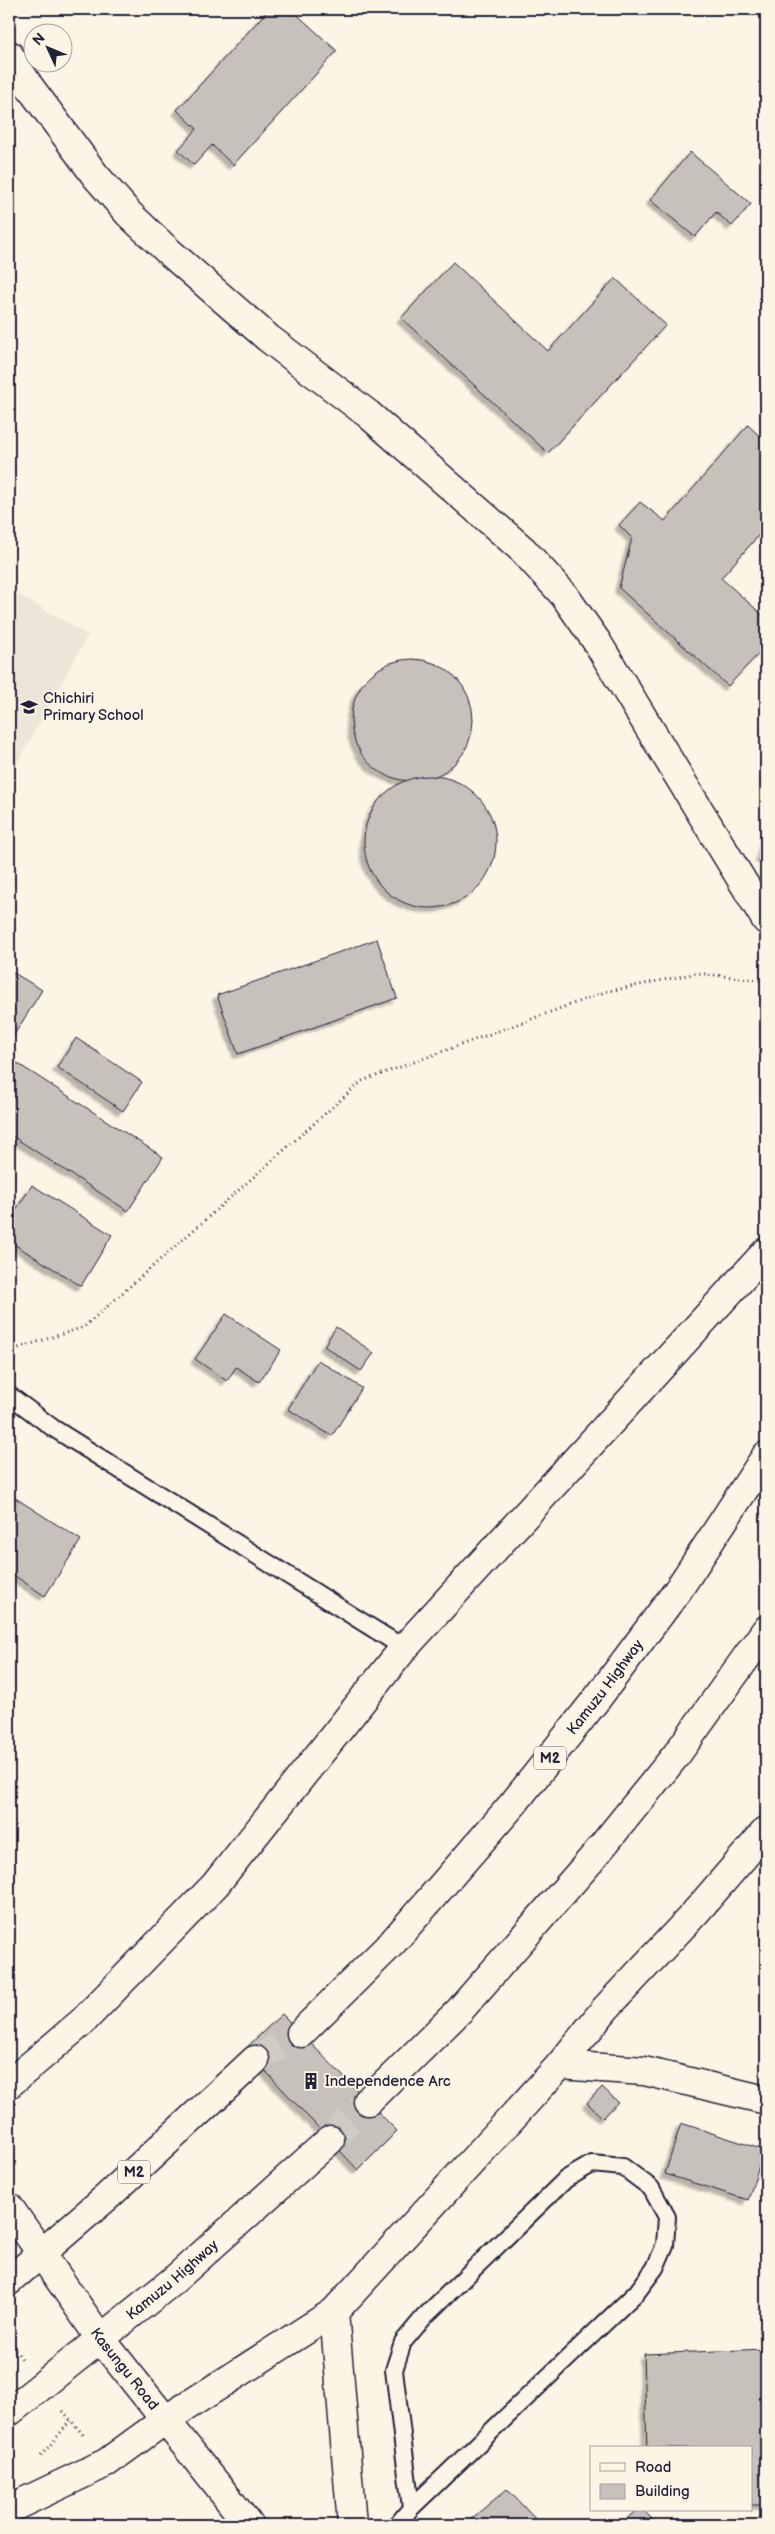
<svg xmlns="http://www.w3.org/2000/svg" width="775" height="2534" font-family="'Balsamiq Sans',sans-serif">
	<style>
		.built { fill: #ece5d8 }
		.building { fill: #c6c1bb; stroke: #22223b; filter: url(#shadow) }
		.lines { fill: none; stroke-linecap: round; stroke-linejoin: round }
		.trunk-tunnel { stroke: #d0cbc3; stroke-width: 28; stroke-dasharray: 28 14; stroke-linecap: butt }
		.service-casing { stroke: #22223b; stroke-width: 20 }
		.minor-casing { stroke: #22223b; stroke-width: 31 }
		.trunk-casing { stroke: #22223b; stroke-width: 31 }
		.path { stroke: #22223b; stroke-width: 3; stroke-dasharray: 1 4; stroke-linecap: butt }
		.service { stroke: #fcf5e5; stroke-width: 16 }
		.minor { stroke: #fcf5e5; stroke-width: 28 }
		.trunk { stroke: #fcf5e5; stroke-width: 28 }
		.labels { text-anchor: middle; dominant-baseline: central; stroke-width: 4; stroke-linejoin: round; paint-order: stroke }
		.shield { fill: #fcf5e5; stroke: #63616e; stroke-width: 1 }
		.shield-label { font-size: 14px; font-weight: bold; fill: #22223b }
		.poi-label { font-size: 15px; fill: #22223b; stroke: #fcf5e5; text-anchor: start }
		.street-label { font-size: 15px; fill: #22223b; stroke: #fcf5e5 }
	</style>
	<defs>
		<filter id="shadow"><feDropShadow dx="-4.5" dy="4.5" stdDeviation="1" flood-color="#0004"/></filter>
	</defs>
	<rect width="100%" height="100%" fill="#fcf5e5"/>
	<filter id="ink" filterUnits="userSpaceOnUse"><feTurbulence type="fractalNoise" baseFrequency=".02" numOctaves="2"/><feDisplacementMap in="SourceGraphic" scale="10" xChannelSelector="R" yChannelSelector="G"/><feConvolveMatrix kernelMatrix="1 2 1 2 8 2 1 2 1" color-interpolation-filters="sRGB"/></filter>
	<g filter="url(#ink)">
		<polygon class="built" points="9,589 88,635 9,778"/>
		<g class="building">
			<polygon points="269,9 291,9 337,51 233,165 212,145 194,165 178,150 197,129 177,110"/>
			<polygon points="690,152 751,204 732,226 716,212 695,237 650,200"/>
			<polygon points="453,262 548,351 615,278 666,325 548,453 401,318"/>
			<polygon points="748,425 766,442 766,527 721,578 766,618 766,646 728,686 619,588 632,538 619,525 640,502 665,521"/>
			<circle cx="412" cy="720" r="61"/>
			<circle cx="430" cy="842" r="66"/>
			<polygon points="766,831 766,859 760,858"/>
			<polygon points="377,939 397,998 238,1054 217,995"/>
			<polygon points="9,970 42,990 9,1043"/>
			<polygon points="76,1038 142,1082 123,1111 57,1067"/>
			<polygon points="9,1058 163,1157 128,1211 9,1134"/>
			<polygon points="32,1185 112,1235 81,1286 9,1241 9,1221"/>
			<polygon points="226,1314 281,1350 259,1382 236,1367 227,1381 195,1359"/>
			<polygon points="336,1327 374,1353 361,1371 324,1346"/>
			<polygon points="318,1360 362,1388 332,1436 288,1409"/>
			<polygon points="9,1494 81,1540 45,1596 9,1572"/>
			<polygon points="282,2014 397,2131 358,2170 255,2060 242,2052"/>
			<polygon points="602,2087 618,2102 603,2118 587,2103"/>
			<polygon points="681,2123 764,2150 748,2200 665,2174"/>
			<polygon points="766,2349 766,2505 751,2505 751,2448 647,2448 644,2354"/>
			<polygon points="507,2489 541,2525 464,2525"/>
			<polygon points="636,2510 643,2510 658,2525 625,2525 623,2523"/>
		</g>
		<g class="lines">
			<g class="trunk-tunnel">
				<polyline points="255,2060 301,2033"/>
				<polyline points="330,2140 368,2101"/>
			</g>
			<g class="service-casing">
				<g id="service">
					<polyline points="9,1395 53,1428 404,1648"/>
					<polyline points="397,2525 411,2508 637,2292 655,2268 665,2245 667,2217 651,2188 623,2167 592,2164 566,2179 424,2317 403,2342 394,2370 411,2508"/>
				</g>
			</g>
			<g class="minor-casing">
				<g id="minor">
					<polyline points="9,55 29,86 95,175 129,214 167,250 268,338 368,414 523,550 564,595 597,642 766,920"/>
					<polyline points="560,2065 644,2071 766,2100"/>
					<polyline points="9,2084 82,2022 215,1885 404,1648 766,1252"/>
					<path id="s1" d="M9,2207L100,2338L249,2525"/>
					<polyline points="9,2509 106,2463 165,2420 334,2312"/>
					<polyline points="352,2525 334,2312 560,2065 605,2009 694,1914 766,1831"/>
				</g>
			</g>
			<g class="trunk-casing">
				<g id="trunk">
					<path id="s2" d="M301,2033L393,1942L513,1804L599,1696L678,1590L766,1456"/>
					<polyline points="368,2101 460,2010 591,1860 677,1754 766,1630"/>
					<polyline points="9,2281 108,2196 255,2060"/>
					<path id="s3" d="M9,2412L175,2279L330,2140"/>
				</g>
			</g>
			<g class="path">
				<polyline points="9,1351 84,1327 362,1081 605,992 697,973 766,981"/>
				<polyline points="9,2342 22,2359"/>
				<polyline points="63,2411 85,2437"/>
				<polyline points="41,2456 71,2420"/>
			</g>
			<use href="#service" class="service"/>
			<use href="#minor" class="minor"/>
			<use href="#trunk" class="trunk"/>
		</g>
	</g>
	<defs>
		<g id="school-bare" transform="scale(1.35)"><path d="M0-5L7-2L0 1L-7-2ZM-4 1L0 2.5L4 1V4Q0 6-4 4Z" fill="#22223b" stroke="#fcf5e5" stroke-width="2.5" paint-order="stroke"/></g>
		<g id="building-bare" transform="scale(1.35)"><path d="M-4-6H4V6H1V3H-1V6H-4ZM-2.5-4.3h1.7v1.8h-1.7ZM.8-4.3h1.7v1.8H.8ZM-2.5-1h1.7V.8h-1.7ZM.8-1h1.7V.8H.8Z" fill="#22223b" stroke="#fcf5e5" stroke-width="2.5" paint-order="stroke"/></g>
	</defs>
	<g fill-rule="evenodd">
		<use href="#school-bare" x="29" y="707"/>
		<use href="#building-bare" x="311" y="2081"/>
	</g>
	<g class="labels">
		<g class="shield">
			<rect x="534" y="1746.5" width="32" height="23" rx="4"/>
			<rect x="118" y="2160.5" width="32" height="23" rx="4"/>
		</g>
		<g class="shield-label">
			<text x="550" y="1758">M2</text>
			<text x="134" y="2172">M2</text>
		</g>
		<g class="poi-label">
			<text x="43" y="698">Chichiri<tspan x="43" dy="17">Primary School</tspan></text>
			<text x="325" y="2081">Independence Arc</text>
		</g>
		<g class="street-label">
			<text stroke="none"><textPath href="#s2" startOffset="461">Kamuzu Highway</textPath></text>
			<text stroke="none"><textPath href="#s3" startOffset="210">Kamuzu Highway</textPath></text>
			<text stroke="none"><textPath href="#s1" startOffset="199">Kasungu Road</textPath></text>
		</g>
	</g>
	<rect width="775" height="2534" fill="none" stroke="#fcf5e5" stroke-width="30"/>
	<rect x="15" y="15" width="745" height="2504" fill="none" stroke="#22223b" stroke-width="2" filter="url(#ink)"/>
	<rect x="590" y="2446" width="162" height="65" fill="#fcf5e5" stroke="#a5a1a1"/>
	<rect x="600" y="2463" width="25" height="8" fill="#fcf5e5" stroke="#a5a1a1"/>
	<text x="635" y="2472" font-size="15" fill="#22223b">Road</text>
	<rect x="600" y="2484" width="25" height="15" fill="#c6c1bb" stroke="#a5a1a1"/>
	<text x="635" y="2496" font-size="15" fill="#22223b">Building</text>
	<g transform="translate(48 48) rotate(314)"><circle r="24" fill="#fcf5e5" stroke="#a5a1a1"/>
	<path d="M0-4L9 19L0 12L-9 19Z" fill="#22223b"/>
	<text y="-8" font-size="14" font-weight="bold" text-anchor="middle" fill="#22223b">N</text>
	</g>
</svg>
